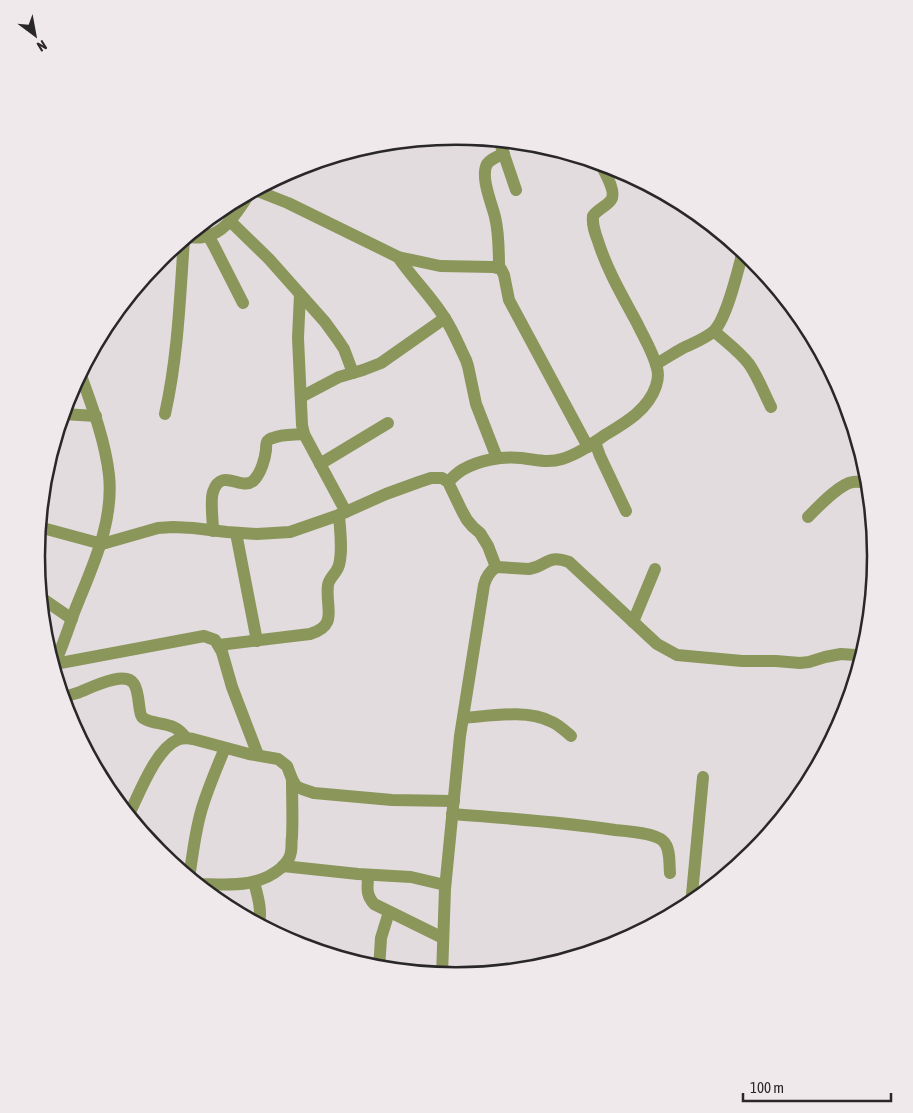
<svg xmlns="http://www.w3.org/2000/svg" width="913" height="1113" font-family="'Asap Condensed',sans-serif">
	<style>
		.lines { fill: none; stroke-linecap: round; stroke-linejoin: round }
		.minor { stroke: #8b965a; stroke-width: 12 }
		.rim { fill: none; stroke: #2a2728; stroke-width: 2.5 }
	</style>
	<rect width="100%" height="100%" fill="#e3dcdf"/>
	<g class="lines">
		<g class="minor">
			<polyline points="499,140 516,190"/>
			<polyline points="255,190 288,203 398,257 440,266 493,267 501,269 504,275 509,300 588,447"/>
			<polyline points="230,221 269,259 325,322 338,340 344,349 353,373"/>
			<polyline points="211,235 210,239 214,246 243,303"/>
			<path d="M187,237C192,237 198,238 203,237C226,234 238,210 250,193"/>
			<path d="M398,257C412,278 431,296 444,317C453,330 459,346 466,360L468,366L476,404L497,458"/>
			<polyline points="741,258 756,262"/>
			<path d="M499,268C499,252 499,233 495,217C492,204 480,177 487,164C491,159 498,156 504,154"/>
			<polyline points="300,294 298,338 302,425 304,434 346,512"/>
			<path d="M714,331C726,342 739,351 749,364C758,377 764,393 771,407"/>
			<path d="M656,364C665,359 674,353 683,348C693,343 705,339 714,331C727,318 738,270 743,251"/>
			<polyline points="301,397 339,377 363,370 381,363 445,318"/>
			<polyline points="63,414 96,416"/>
			<path d="M165,414C178,356 180,297 184,239"/>
			<polyline points="595,442 600,456 626,511"/>
			<polyline points="320,464 388,423"/>
			<path d="M448,482C452,478 457,473 462,470C479,460 502,456 521,458C535,460 549,463 562,459C578,454 592,444 605,435C625,423 648,410 656,386C658,380 659,375 657,368C653,352 644,338 637,323C623,297 607,270 598,241C595,233 592,225 593,216C598,209 607,206 611,200C617,192 604,171 600,163"/>
			<path d="M808,517C818,507 839,484 853,482C859,481 864,483 870,484"/>
			<polyline points="39,527 102,544 158,528 173,527 193,528 227,532 257,534 290,532 339,515 386,494 419,482 431,478 442,478 448,482 462,511 467,520 473,527 480,533 488,546 496,567"/>
			<path d="M213,531C213,521 210,500 213,492C222,465 243,494 255,479C261,472 265,459 266,450C266,449 266,443 267,442C268,440 271,438 273,438C282,434 294,435 304,434"/>
			<polyline points="236,533 257,641"/>
			<polyline points="40,597 72,619"/>
			<polyline points="633,622 655,569"/>
			<path d="M219,645L310,634C339,625 325,608 328,585C329,578 337,573 339,565C343,550 340,531 339,515"/>
			<polyline points="55,664 204,636 215,640 222,652 232,687 258,755"/>
			<path d="M53,667C62,649 68,629 75,610C92,567 114,523 109,475C105,440 92,406 80,373"/>
			<path d="M62,696C67,696 72,695 77,693C89,689 125,669 134,684C140,693 138,712 142,717C145,720 150,721 153,722C168,725 177,725 186,738"/>
			<path d="M463,718C490,716 527,709 552,722C559,725 565,731 571,736"/>
			<polyline points="807,788 808,780 819,765"/>
			<path d="M452,814C507,818 561,822 615,830C626,831 655,833 663,841C671,848 669,864 670,873"/>
			<path d="M128,816C139,795 155,750 177,740C182,738 188,738 193,739L249,754L278,759L287,766L292,779L296,786L302,789L314,793L392,800L454,801"/>
			<polyline points="283,866 358,874 411,877 445,885"/>
			<path d="M368,875C368,887 365,894 374,904L443,938"/>
			<path d="M189,878C193,854 195,829 203,805C209,786 217,767 225,748"/>
			<path d="M254,882C258,897 262,910 259,925"/>
			<path d="M196,884C227,884 256,889 281,868C286,863 290,859 291,852C292,847 291,842 292,837C293,818 292,798 292,779"/>
			<polyline points="691,905 703,777"/>
			<polyline points="379,969 381,938 389,912"/>
			<path d="M442,975L445,889L460,736L484,585C486,577 489,572 496,567L529,569C548,566 546,554 569,562L657,644L677,655L742,661H776L800,663L809,662L825,657L841,654L855,655L863,657"/>
		</g>
	</g>
	<path d="M0 0H913V1113H0ZM45 556a411 411 0 1 1 822 0a411 411 0 1 1-822 0Z" fill="#f0e9ec" fill-rule="evenodd"/>
	<path class="rim" d="M45 556a411 411 0 1 1 822 0a411 411 0 1 1-822 0Z"/>
	<g transform="translate(35 35) rotate(148)" stroke="#f0e9ec" stroke-width="4" paint-order="stroke">
	<path d="M0-4L9 19L0 12L-9 19Z" fill="#2a2728"/>
	<text y="-8" font-size="14" font-weight="bold" text-anchor="middle" fill="#2a2728">N</text>
	</g>
	<path d="M743 1093v8h148v-8" fill="none" stroke="#2a2728" stroke-width="2.5"/>
	<text x="750" y="1093" font-size="15" fill="#2a2728" stroke="#f0e9ec" stroke-width="4" paint-order="stroke">100 m</text>
</svg>
